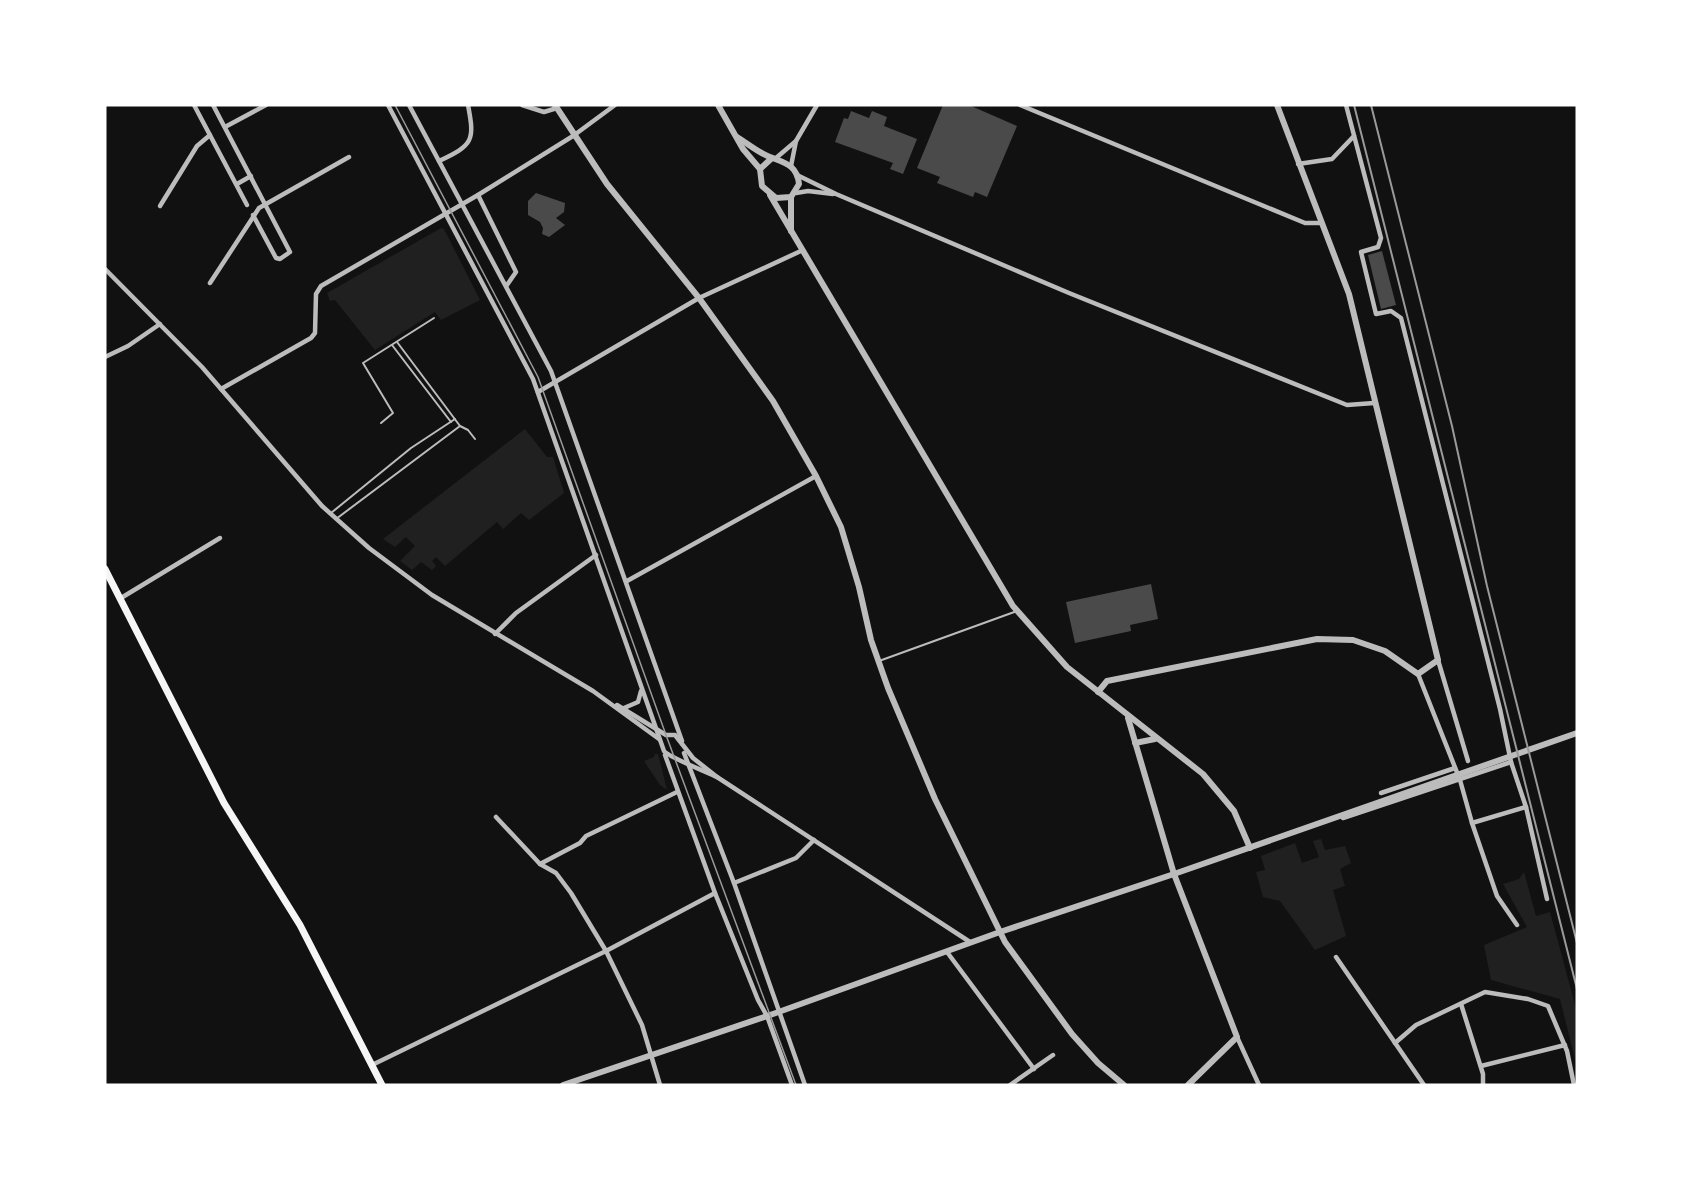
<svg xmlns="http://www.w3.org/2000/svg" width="1682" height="1190" font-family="Poppins,sans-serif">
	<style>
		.green { fill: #202020 }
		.building { fill: #4a4a4a }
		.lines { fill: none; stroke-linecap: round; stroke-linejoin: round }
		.service { stroke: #bcbcbc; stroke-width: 2 }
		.minor { stroke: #bcbcbc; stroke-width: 4.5 }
		.tertiary { stroke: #bcbcbc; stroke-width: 6 }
		.secondary { stroke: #f5f5f5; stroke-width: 7 }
		.tram { stroke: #9a9a9a; stroke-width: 1.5 }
		.rail { stroke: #9a9a9a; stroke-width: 2 }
	</style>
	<rect width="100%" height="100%" fill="#111"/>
	<g class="green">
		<polygon points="441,228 444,229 480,300 441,320 435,312 375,350 335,300 330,301 327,293"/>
		<polygon points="525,429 547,457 553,457 564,493 529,520 521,513 503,529 497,522 445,566 436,557 432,561 436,566 432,570 421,562 412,570 400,561 415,546 406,537 395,547 383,539"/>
		<polygon points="655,754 658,754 667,790 660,785 644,761 654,757"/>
		<polygon points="1321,839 1325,850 1345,846 1351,863 1340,869 1345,886 1333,890 1346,936 1315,950 1280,901 1263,897 1256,872 1265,870 1261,856 1295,843 1302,863 1319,857 1313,841"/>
		<polygon points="1524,872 1536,916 1550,912 1577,1012 1577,1067 1560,999 1491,980 1484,945 1527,927 1503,884 1519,879"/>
	</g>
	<g class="building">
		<polygon points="943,105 969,105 1017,126 987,197 975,192 973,197 937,183 940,177 917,168"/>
		<polygon points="851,111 869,118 872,111 887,117 884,126 917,139 903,174 890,169 893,163 835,142 844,118 848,119"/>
		<polygon points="536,193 565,203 564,212 556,218 565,225 549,237 542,234 543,228 540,222 528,215 528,201"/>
		<polygon points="1382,251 1396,305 1381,309 1368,255"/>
		<polygon points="1151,584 1158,619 1130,625 1131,631 1075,643 1066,602"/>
	</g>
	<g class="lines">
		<g class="service">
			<polyline points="397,342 460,426"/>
			<polyline points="392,345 451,422"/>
			<polyline points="381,423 393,413 363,363 434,318"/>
			<polyline points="331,513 411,448 455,419"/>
			<polyline points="336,519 460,426 468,430 475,439"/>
			<polyline points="879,661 1017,611"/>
		</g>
		<g class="minor">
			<polyline points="194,105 247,205"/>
			<polyline points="213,105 290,252 280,259 276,258 253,215"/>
			<path d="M388,105L533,379L664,751C668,757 707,772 717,777"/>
			<polyline points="409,105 551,371 682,741"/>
			<polyline points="522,105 544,112 557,108"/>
			<polyline points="1020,105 1305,223 1320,223"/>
			<polyline points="1346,105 1381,238 1378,247 1361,252 1376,314 1391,311 1401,318 1500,709 1511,762 1526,807 1472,823 1497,896 1517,925"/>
			<polyline points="225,127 266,105"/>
			<polyline points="776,158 796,141 817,105"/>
			<path d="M439,161C473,145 475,141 468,105"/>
			<polyline points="1298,164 1332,159 1354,136"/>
			<polyline points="791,166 796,141"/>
			<polyline points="797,175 836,194 1069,293 1347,405 1374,403"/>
			<polyline points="237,184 251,176"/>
			<polyline points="796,193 808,191 833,194"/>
			<polyline points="478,195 516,272 507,285"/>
			<polyline points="160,206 197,146 210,135"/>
			<polyline points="105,269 202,367 322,506 369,548 432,595 593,691 659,739"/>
			<polyline points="210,283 259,208 349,157"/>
			<polyline points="105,357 128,346 160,324"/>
			<polyline points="221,389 311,338 315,333 316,294 321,286 478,195 573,136 615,105"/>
			<polyline points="538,392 699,298 803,250"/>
			<polyline points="627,581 816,476"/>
			<polyline points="121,598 220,538"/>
			<polyline points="495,634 516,613 596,555"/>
			<polyline points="1438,660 1468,761"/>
			<polyline points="1418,674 1460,780 1472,823"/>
			<polyline points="617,705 666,735 675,735 693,758 717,777 970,942"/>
			<polyline points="624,708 638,702 641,691"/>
			<polyline points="684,753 734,883 805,1085"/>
			<polyline points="665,755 715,893 758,1000 767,1016 792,1085"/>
			<polyline points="1381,793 1455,768"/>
			<polyline points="1526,807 1547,899"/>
			<polyline points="496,817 540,864 556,873 571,893 606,951 642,1025 660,1085"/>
			<polyline points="1343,818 1511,762"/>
			<polyline points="540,864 580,843 586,836 677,792"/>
			<polyline points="734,883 796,858 814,840"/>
			<polyline points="947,952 1034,1069"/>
			<polyline points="1336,957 1424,1085"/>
			<polyline points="1461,1004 1483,1074 1483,1085"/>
			<polyline points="1237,1037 1259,1085"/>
			<polyline points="1395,1043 1416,1025 1485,992 1528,999 1548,1006 1567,1051 1574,1085"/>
			<polyline points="372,1065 606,951 715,893"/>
			<polyline points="1481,1066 1565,1045"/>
			<polyline points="1010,1085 1053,1055"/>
		</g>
		<g class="tertiary">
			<polyline points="555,105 607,184 699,298 773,401 816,476 841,527 859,587 871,640 888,688 935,799 1005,942 1072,1034 1098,1063 1124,1085"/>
			<polyline points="718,105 743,149 760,169"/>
			<path d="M737,137C747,143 759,153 770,157C785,163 797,165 799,184L791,197L776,198L762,186L760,169L772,158"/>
			<polyline points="770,195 1013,606 1067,667 1203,774 1234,811 1250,848"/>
			<polyline points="791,231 791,197"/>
			<polyline points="1098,692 1107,681 1317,639 1353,640 1385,651 1418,674 1438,660 1349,294 1277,105"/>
			<polyline points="1128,718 1174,874 1237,1037 1188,1085"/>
			<polyline points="1135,743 1155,739"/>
			<polyline points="563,1085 773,1014 1000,932 1174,874 1577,733"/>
		</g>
		<polyline class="secondary" points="105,569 224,803 300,925 382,1085"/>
		<polyline class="tram" points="395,105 538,377 666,735 796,1085"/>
		<g class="rail">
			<polyline points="1354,105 1577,989"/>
			<polyline points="1371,105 1452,426 1487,586 1577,943"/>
		</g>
	</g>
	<rect width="1682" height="1190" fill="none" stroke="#ffffff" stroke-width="213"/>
</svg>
